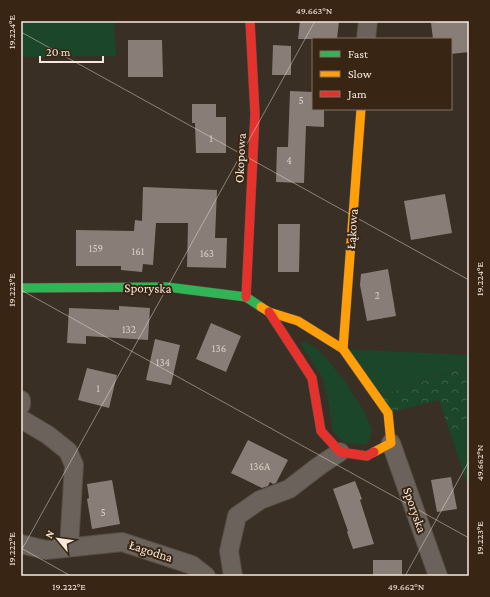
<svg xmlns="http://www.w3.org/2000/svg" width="490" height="597" font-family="'Crimson Pro',serif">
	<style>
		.grass { fill: #1b4629 }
		.forest { fill: url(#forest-crowns) }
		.building { fill: #897e77 }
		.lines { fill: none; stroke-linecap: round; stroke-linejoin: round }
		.street-casing { stroke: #574e45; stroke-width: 20 }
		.fast-casing { stroke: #574e45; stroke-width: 10 }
		.slow-casing { stroke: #574e45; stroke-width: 10 }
		.jam-casing { stroke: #574e45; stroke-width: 10 }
		.street { stroke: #6a625b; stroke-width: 18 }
		.fast { stroke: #30b455; stroke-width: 9 }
		.slow { stroke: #ff9f0a; stroke-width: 9 }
		.jam { stroke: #e5322d; stroke-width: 9 }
		.ticks { fill: none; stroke: #f5e9dd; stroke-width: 1; stroke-opacity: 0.45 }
		.labels { text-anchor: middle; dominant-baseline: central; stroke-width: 4; stroke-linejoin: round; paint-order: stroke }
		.number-label { font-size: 11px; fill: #dacec4 }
		.street-label { font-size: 13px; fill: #f5e9dd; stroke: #382513 }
		.neatline { fill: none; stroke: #f5e9dd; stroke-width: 1.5 }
		.ticks-label { font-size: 10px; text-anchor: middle; fill: #f5e9dd }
	</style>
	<defs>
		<pattern id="forest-crowns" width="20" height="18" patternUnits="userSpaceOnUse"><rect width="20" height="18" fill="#1b4629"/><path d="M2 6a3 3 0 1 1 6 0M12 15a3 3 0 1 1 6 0" fill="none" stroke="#3d6148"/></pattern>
	</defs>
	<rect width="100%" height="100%" fill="#3a2f25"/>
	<g class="grass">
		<polygon points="21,21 114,21 116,56 21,57"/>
		<polygon points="305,342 317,349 327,359 346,383 365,413 372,430 370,439 366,445 345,443 333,432 328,401 322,377 300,343"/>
		<polygon points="343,349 469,355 469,374 459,369 377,397"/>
		<polygon points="469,432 469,489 452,439"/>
	</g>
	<polygon class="forest" points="460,369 469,374 469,432 452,439 439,400 388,413 377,397"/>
	<g class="building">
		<polygon points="300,21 339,21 337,39 298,39"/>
		<polygon points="446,21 469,21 469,52 451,54 451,39 433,39 431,23"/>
		<polygon points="128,40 162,40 163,77 128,77"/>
		<polygon points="273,45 291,46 291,75 272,75"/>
		<polygon points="290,91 313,92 313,109 324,109 324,127 306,126 304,183 276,182 277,147 288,147"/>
		<polygon points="192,104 216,104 216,117 226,117 226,153 196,153 195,123 192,123"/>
		<polygon points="143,187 217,190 215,238 227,238 226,268 187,267 188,223 156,223 153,265 143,264 142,272 121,270 121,266 76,266 76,230 134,231 135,220 142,221"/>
		<polygon points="445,194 452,233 411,240 404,201"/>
		<polygon points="278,224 300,224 299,272 278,272"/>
		<polygon points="388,269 396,316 367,321 360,285 361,274"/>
		<polygon points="119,306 150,308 148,340 86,336 86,344 67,343 69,308 119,310"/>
		<polygon points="211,323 241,336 226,372 196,359"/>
		<polygon points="155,339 180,345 171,385 146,380"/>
		<polygon points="87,368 117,375 109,408 78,400"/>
		<polygon points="248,440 288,460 276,483 273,484 270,482 268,486 262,488 231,473"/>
		<polygon points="451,477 457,509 437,512 431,480"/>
		<polygon points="112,480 120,524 92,529 87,499 89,498 87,484"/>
		<polygon points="355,481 362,499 360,500 374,544 353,549 347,532 348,531 333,489"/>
		<rect x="373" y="560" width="29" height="16"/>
	</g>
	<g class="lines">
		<g class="street-casing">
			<g id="street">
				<polyline points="366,39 368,21"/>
				<polyline points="21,400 21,405"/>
				<polyline points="21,419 48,435 68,451 74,465 69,547"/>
				<polyline points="391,443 438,576"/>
				<polyline points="21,544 46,550 122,542 192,565 206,576"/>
				<polyline points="233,576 229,551 237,516 260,500 289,489 319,466 340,452"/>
			</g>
		</g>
		<g class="fast-casing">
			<polyline id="fast" points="21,288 167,287 246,297 261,307"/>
		</g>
		<g class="slow-casing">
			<g id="slow">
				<polyline points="261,307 269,312 298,321 343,349 388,413 391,443 374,452"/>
				<polyline points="343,349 361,109"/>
			</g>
		</g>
		<g class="jam-casing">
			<g id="jam">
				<polyline points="246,297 255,114 250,21"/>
				<polyline points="269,312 312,378 321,431 340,452 367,456 374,452"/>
			</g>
		</g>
		<use href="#street" class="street"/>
		<use href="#fast" class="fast"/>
		<use href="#slow" class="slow"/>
		<use href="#jam" class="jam"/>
	</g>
	<path class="ticks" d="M468,21H469M21,32L469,280M21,290L469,538M21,548L71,576M21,551L315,21M405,576L469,461"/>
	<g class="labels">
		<g class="number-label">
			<text x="301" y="100">5</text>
			<text x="211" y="138">1</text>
			<text x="289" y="160">4</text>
			<text x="96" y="248">159</text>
			<text x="138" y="251">161</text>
			<text x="207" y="253">163</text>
			<text x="377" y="295">2</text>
			<text x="129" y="329">132</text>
			<text x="219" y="348">136</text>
			<text x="163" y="362">134</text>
			<text x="98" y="388">1</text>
			<text x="260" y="466">136A</text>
			<text x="103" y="512">5</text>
		</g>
		<g class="street-label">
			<text transform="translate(240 158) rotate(-87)">Okopowa</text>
			<text transform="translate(352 229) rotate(-86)">Łąkowa</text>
			<text transform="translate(148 288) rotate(1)">Sporyska</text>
			<text transform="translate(415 510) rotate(71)">Sporyska</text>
			<text transform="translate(151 551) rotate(18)">Łagodna</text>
		</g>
	</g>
	<rect width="490" height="597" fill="none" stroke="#382513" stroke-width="44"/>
	<rect x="312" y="38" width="140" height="72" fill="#382513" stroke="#847364"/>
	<rect x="320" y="51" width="20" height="6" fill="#30b455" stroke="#847364"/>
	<text x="348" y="58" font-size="12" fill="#f5e9dd">Fast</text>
	<rect x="320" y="71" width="20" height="6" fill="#ff9f0a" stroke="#847364"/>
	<text x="348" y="78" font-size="12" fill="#f5e9dd">Slow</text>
	<rect x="320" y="91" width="20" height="6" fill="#e5322d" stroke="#847364"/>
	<text x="348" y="98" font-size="12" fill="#f5e9dd">Jam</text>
	<g transform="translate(58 539) rotate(299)" stroke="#382513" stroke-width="3" paint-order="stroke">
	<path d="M0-3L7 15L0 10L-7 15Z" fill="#f5e9dd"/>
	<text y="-6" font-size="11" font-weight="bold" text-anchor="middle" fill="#f5e9dd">N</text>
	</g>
	<path d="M40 56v6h63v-6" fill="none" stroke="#f5e9dd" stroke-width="2"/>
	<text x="46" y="56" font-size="12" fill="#f5e9dd" stroke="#382513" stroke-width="3" paint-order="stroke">20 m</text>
	<rect x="22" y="22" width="446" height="553" class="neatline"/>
	<g class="ticks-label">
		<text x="314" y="14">49.663°N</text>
		<text transform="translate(11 32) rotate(-90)" y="4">19.224°E</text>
		<text transform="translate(479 279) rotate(-90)" y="4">19.224°E</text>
		<text transform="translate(11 290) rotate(-90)" y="4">19.223°E</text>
		<text transform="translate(479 463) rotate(-90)" y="4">49.662°N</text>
		<text transform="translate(479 538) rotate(-90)" y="4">19.223°E</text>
		<text transform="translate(11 549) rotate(-90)" y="4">19.222°E</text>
		<text x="69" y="590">19.222°E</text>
		<text x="406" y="590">49.662°N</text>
	</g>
</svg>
